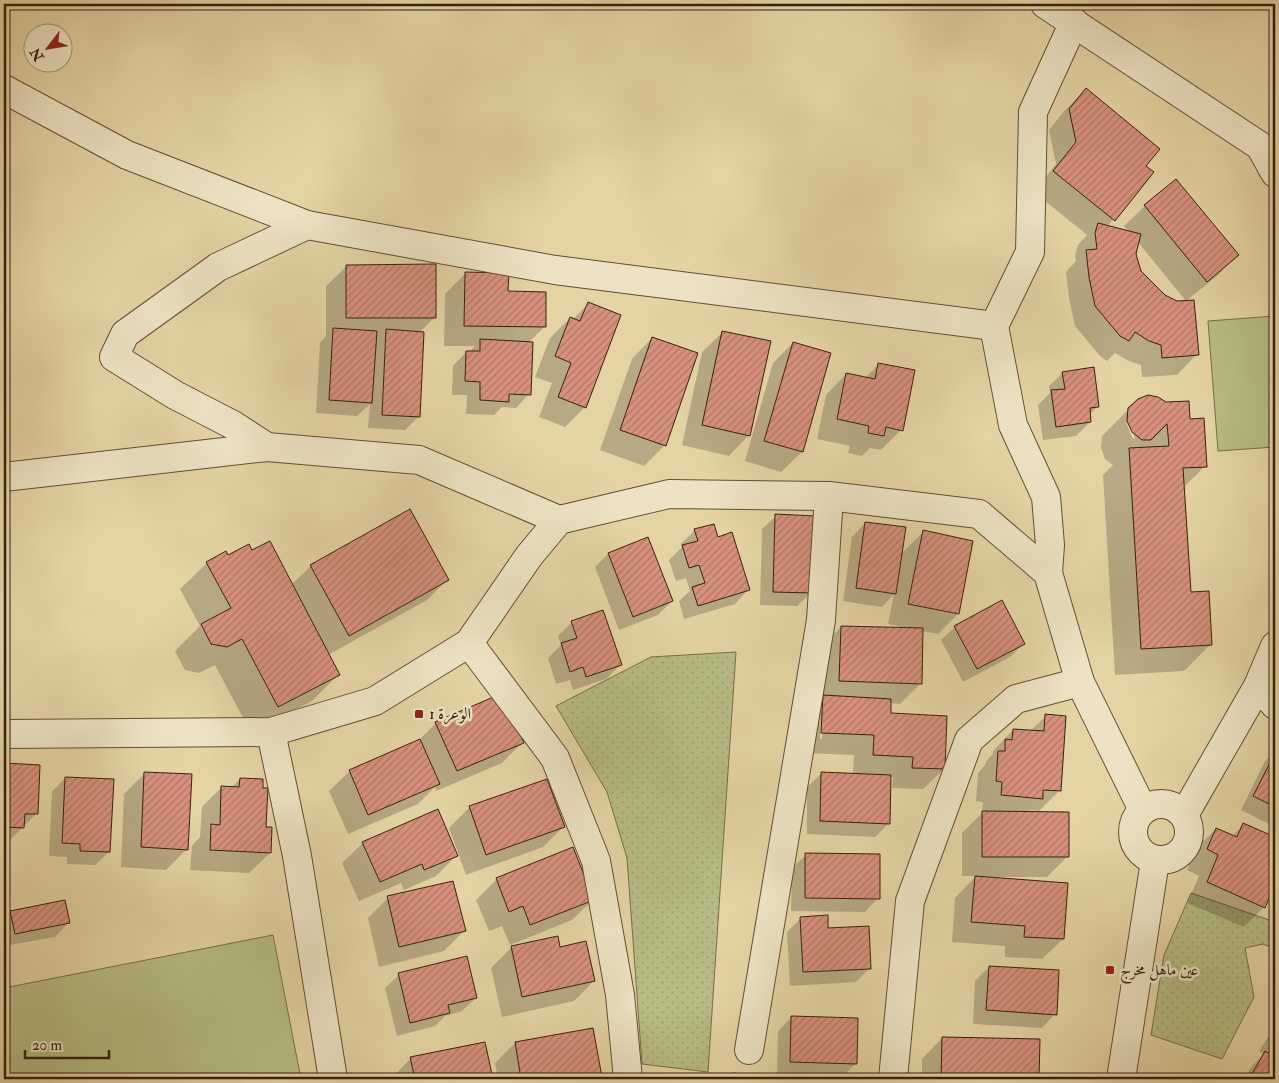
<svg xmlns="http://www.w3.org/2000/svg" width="1279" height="1083" font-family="'IM FELL Double Pica',Amiri,serif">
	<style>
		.green { fill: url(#green-dots); stroke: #766e4a }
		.pitch { fill: #b7bc84; stroke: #766e4a }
		.shadow { fill: #0003; fill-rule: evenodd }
		.building { fill: url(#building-hatch); stroke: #34210f }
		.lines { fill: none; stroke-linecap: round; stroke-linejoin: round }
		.minor-casing { stroke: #604e34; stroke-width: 30 }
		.minor { stroke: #ede3c4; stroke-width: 28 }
		.poi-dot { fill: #8f2418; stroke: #ede3c4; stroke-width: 2 }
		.labels { text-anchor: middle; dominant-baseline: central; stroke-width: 5; stroke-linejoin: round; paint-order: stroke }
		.poi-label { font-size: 16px; fill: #34210f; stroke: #ede3c4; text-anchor: start }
	</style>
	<defs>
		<pattern id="green-dots" width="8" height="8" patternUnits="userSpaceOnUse" patternTransform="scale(1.25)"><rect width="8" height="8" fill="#b7bc84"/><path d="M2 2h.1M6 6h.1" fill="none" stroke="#9ea171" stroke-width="1.8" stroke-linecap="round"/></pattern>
		<pattern id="building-hatch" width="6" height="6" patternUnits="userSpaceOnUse" patternTransform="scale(1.25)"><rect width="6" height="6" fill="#d8917e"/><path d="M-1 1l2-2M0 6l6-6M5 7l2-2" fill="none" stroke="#b07666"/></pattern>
	</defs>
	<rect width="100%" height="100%" fill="#e4d4a4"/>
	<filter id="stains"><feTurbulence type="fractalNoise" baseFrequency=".004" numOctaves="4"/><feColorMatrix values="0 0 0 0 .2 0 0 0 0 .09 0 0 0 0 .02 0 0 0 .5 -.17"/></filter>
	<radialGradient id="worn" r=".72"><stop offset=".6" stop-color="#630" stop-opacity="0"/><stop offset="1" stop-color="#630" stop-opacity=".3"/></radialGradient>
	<g class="green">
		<polygon points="736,652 708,1072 642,1064 627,858 607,792 556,706 651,657"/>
		<polygon points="1191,893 1275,922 1275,949 1263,944 1245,948 1254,997 1222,1059 1151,1035 1164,955"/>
	</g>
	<g class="pitch">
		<polygon points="1275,316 1275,447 1218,451 1208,321"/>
		<polygon points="273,935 301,1079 4,1079 4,988"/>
	</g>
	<g class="shadow">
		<polygon points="1086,90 1144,166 1152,173 1107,227 1129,232 1124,226 1145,206 1175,181 1237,255 1217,276 1186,301 1138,242 1135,254 1140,271 1197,354 1177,375 1142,377 1141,365 1129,361 1115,353 1107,361 1100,356 1075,326 1069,298 1066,272 1076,261 1075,255 1078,245 1087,235 1034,192 1056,164 1049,130 1065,110"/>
		<polygon points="347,266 435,317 419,333 418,417 405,430 368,428 370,404 357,416 316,413 320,343 326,336 326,286"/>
		<polygon points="465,274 507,293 545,326 528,343 529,394 516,408 502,407 494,415 466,414 467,395 452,395 453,366 466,352 469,352 475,346 444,346 445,294"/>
		<polygon points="588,304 585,407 565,427 539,417 552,383 535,377 550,338 570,318 573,319"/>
		<polygon points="723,332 749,435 729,456 682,445 702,352"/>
		<polygon points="652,338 697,354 664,446 644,466 600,450 632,359"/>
		<polygon points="793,343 802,452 781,472 745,461 773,363"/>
		<polygon points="879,364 901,430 881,450 870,448 862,456 848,453 850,446 817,439 826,395 846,374 865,378"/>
		<polygon points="1063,373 1098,406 1089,415 1090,422 1076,436 1043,440 1038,405 1050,393 1049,386"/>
		<path d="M1129,409L1189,420L1205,466L1183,488L1190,594L1211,644L1184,671L1115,675L1103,475L1113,465L1105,459L1101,448L1102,436ZM1126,422H1129L1135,438L1133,439Z"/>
		<polygon points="776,516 811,593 797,606 760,605 762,529"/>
		<path d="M865,523L901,554L923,532L958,614L938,634L922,631L921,683L900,704L890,703L889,715L944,769L923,789L892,788L893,777H890L889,823L875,837L807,834V787L821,774L853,775L854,755L802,753L821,647L841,627L905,629V628L888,624L894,594L882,607L843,601L852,537ZM821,716H824L822,739H820Z"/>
		<polygon points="695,530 717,538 748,590 735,604 684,619 679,601 690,591 686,578 676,581 669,560 682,547 681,544"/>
		<polygon points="252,552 291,585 311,566 447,580 427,600 328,655 338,675 312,701 251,733 215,665 199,673 185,670 175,651 200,626 180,589 207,563"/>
		<polygon points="608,554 672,601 658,615 619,630 595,567"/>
		<polygon points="572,622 620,665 606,679 573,690 570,680 556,684 548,658 561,645 558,636"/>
		<polygon points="955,627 1024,643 1010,657 963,682 941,640"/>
		<polygon points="1046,716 1060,790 1039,811 1030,810 1027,813 1067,857 1047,877 990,877 990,879 1063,939 1042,959 1005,957 1005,946 952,942 955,898 976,876 962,876 962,833 982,813 983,802 976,801 978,773 985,765 986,761 993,754 993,751 1013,730 1030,731"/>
		<polygon points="436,723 523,742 502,763 436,791 435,787 418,804 348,834 329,791 350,771 418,741"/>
		<polygon points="1275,751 1275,827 1241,810 1265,761"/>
		<polygon points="4,764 39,766 36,814 9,841 4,840 4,828 12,828 14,826 4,825"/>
		<polygon points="145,773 187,849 166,870 121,867 124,794"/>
		<polygon points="65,778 109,852 95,865 67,864 67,857 49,856 52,792"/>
		<polygon points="240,779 265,828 270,853 249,873 190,870 192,846 200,837 202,807 222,787 232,787"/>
		<polygon points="470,807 563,827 543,847 466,875 449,828"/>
		<polygon points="1243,825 1275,839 1275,881 1264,907 1244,927 1187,903 1199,876 1187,870 1195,849 1216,829 1232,836"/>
		<polygon points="363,843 456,856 436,876 404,890 401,883 359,901 342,863"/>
		<polygon points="806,855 878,898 865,912 791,911 792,868"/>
		<polygon points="497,879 593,900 572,920 510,945 502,926 489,931 476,900"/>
		<polygon points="388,898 464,931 444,951 379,967 368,918"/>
		<polygon points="11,912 68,923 55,937 4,946 4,919"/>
		<polygon points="801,918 870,968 856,982 790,986 787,932"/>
		<polygon points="512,947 594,981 574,1001 502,1017 491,968"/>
		<polygon points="989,967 1055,1014 1042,1028 973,1024 975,981"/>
		<polygon points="399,975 476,998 462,1011 445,1016 435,1026 397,1036 385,988"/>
		<polygon points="791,1018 856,1063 842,1077 777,1075 778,1031"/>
		<polygon points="1275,1026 1275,1079 1244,1079 1252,1066 1264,1054 1259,1051"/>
		<polygon points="592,1030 600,1076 597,1079 498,1079 495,1063 515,1043"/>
		<polygon points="942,1038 1039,1040 1038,1079 922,1079 922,1059"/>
		<polygon points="484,1043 492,1079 391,1079 411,1058"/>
	</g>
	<g class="building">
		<polygon points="1086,88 1160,149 1146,166 1154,172 1115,221 1053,171 1076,142 1069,109"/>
		<polygon points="1176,179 1239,255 1207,282 1144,205"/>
		<polygon points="1098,223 1141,234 1136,254 1141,271 1165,295 1177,301 1194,300 1199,355 1162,358 1161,345 1149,341 1135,332 1129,341 1120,336 1095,306 1089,277 1086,250 1097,249 1095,233"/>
		<polygon points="436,264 436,318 346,318 346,265"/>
		<polygon points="465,272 509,273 508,291 546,292 546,327 464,326"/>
		<polygon points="588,302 621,315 586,408 558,397 571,363 555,356 570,317 580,321"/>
		<polygon points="333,328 377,331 372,403 329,400"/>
		<polygon points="386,329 424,332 420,417 382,415"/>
		<polygon points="722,331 771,341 750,436 702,425"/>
		<polygon points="652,337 698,353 666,446 620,430"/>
		<polygon points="480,339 533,342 531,395 509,394 509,402 480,400 480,382 465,381 466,351 480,351"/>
		<polygon points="793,342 831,353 803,452 764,441"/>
		<polygon points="878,363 915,370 903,431 886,427 884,436 868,433 869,426 837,419 846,373 875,379"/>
		<polygon points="1094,367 1099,407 1090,408 1091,422 1056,427 1051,390 1065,389 1062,372"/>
		<polygon points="1148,395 1158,397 1166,402 1189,401 1190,419 1204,418 1207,467 1183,468 1191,592 1209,591 1212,645 1141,649 1129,448 1169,446 1167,424 1151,440 1142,440 1132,432 1127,421 1128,408 1138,399"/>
		<polygon points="410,509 449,580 349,636 310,565"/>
		<polygon points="775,514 815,516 812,593 773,592"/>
		<polygon points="865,522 906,527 896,594 856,588"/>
		<polygon points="714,524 718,537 732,532 750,590 698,606 692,587 705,583 699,565 689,568 682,545 698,541 694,529"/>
		<polygon points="923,530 973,541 959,614 908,604"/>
		<polygon points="648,537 673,601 633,617 608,553"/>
		<polygon points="270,541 340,675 278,707 242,639 227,647 211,644 201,624 231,608 206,562 226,551 228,555 249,544 252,550"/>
		<polygon points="1002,600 1025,644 977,669 954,626"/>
		<polygon points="603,610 622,665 586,677 583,667 570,672 561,643 577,638 571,621"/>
		<polygon points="841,626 923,628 922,684 839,681"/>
		<polygon points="503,693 524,743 457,771 435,722"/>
		<polygon points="823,695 891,699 891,713 947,716 945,769 912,768 913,757 873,755 874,735 821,733"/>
		<polygon points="1045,714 1066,716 1061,791 1043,790 1043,799 1001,795 1002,782 996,781 998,751 1005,751 1005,739 1012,740 1013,729 1044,731"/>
		<polygon points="420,739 440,784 368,815 349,770"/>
		<polygon points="1275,753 1275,807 1253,796"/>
		<polygon points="4,763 40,765 38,814 25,814 24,828 6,827 7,819 4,819"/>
		<polygon points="144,772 192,774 188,850 141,847"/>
		<polygon points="821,772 891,775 890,824 820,821"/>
		<polygon points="65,777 114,779 110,852 80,851 80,844 62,843"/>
		<polygon points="240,778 263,779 263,788 268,788 266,827 272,827 271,853 210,850 211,824 220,825 221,786 239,787"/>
		<polygon points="547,779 565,827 486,855 469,806"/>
		<polygon points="438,809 458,856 424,870 422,864 380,882 362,842"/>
		<polygon points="982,811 1069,812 1069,857 982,857"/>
		<polygon points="1243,823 1275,837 1275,884 1265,908 1207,882 1218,855 1207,849 1216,828 1237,837"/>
		<polygon points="573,847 594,900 530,925 523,906 509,912 496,878"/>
		<polygon points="805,853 880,854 880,899 805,898"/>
		<polygon points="975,876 1068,883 1064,939 1024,937 1025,926 971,922"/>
		<polygon points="453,881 466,931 399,947 387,896"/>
		<polygon points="65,900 70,923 15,934 10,911"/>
		<polygon points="828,915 828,928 869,926 871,969 803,972 800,917"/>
		<polygon points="558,936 560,947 586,941 595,981 522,997 511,946"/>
		<polygon points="467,956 477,998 448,1005 450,1013 410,1023 398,973"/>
		<polygon points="989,966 1059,970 1057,1015 986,1010"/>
		<polygon points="791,1016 858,1018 857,1064 790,1062"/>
		<polygon points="593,1028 602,1077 586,1079 521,1079 515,1042"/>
		<polygon points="942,1037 1040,1039 1039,1079 941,1079"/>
		<polygon points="485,1042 493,1079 415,1079 410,1057"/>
		<polygon points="1265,1051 1275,1057 1275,1079 1249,1079"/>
		<polygon points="736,1073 737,1079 679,1079"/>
	</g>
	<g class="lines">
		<g class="minor-casing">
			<g id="minor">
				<polyline points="1045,4 1260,146 1275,173"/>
				<polyline points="4,89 127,155 307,225 555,270 994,326"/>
				<polyline points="267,447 233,425 175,395 114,357 125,334 218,267 307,225"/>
				<polyline points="4,477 267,447 419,460 559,520"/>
				<polyline points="1048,573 1050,545 1046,497 1013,425 994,326 1030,252 1033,112 1074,22"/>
				<polyline points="469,643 555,758 596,861 620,995 628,1079"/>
				<polyline points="1258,686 1275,705"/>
				<polyline points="271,732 297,856 333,1079"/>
				<polyline points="4,734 271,732 375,701 469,643 529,556 559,520 669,494 829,496 979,514 1048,573 1080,682 1143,810"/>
				<circle cx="1161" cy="832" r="28"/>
				<polyline points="1184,815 1258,686 1275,646"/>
				<polyline points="749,1050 821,620 829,496"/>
				<polyline points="893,1079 910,901 969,740 1016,699 1080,682"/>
				<polyline points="1121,1079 1155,861"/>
			</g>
		</g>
		<use href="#minor" class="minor"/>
	</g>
	<g class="poi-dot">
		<rect x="414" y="709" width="10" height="10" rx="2.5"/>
		<rect x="1105" y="965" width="10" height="10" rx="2.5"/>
	</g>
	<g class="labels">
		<g class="poi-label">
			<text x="429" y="714">الوعرة 1</text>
			<text x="1120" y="970">عين ماهل مخرج</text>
		</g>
	</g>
	<rect width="1279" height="1083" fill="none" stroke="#e4d4a4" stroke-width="20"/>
	<rect x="5" y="5" width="1269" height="1073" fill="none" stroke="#34210f" stroke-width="2.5"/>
	<rect x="10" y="10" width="1259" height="1063" fill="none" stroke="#34210f"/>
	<g transform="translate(48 48) rotate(239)"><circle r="24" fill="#ede3c4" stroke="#a3957c"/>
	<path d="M0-4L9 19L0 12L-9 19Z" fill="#8f2418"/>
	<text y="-8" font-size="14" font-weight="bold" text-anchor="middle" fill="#34210f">N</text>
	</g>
	<path d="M25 1050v8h84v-8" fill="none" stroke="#34210f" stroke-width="2.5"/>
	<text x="32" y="1050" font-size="15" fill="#34210f" stroke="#ede3c4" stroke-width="4" paint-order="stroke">20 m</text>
	<rect width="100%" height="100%" filter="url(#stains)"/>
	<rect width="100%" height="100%" fill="url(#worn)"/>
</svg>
